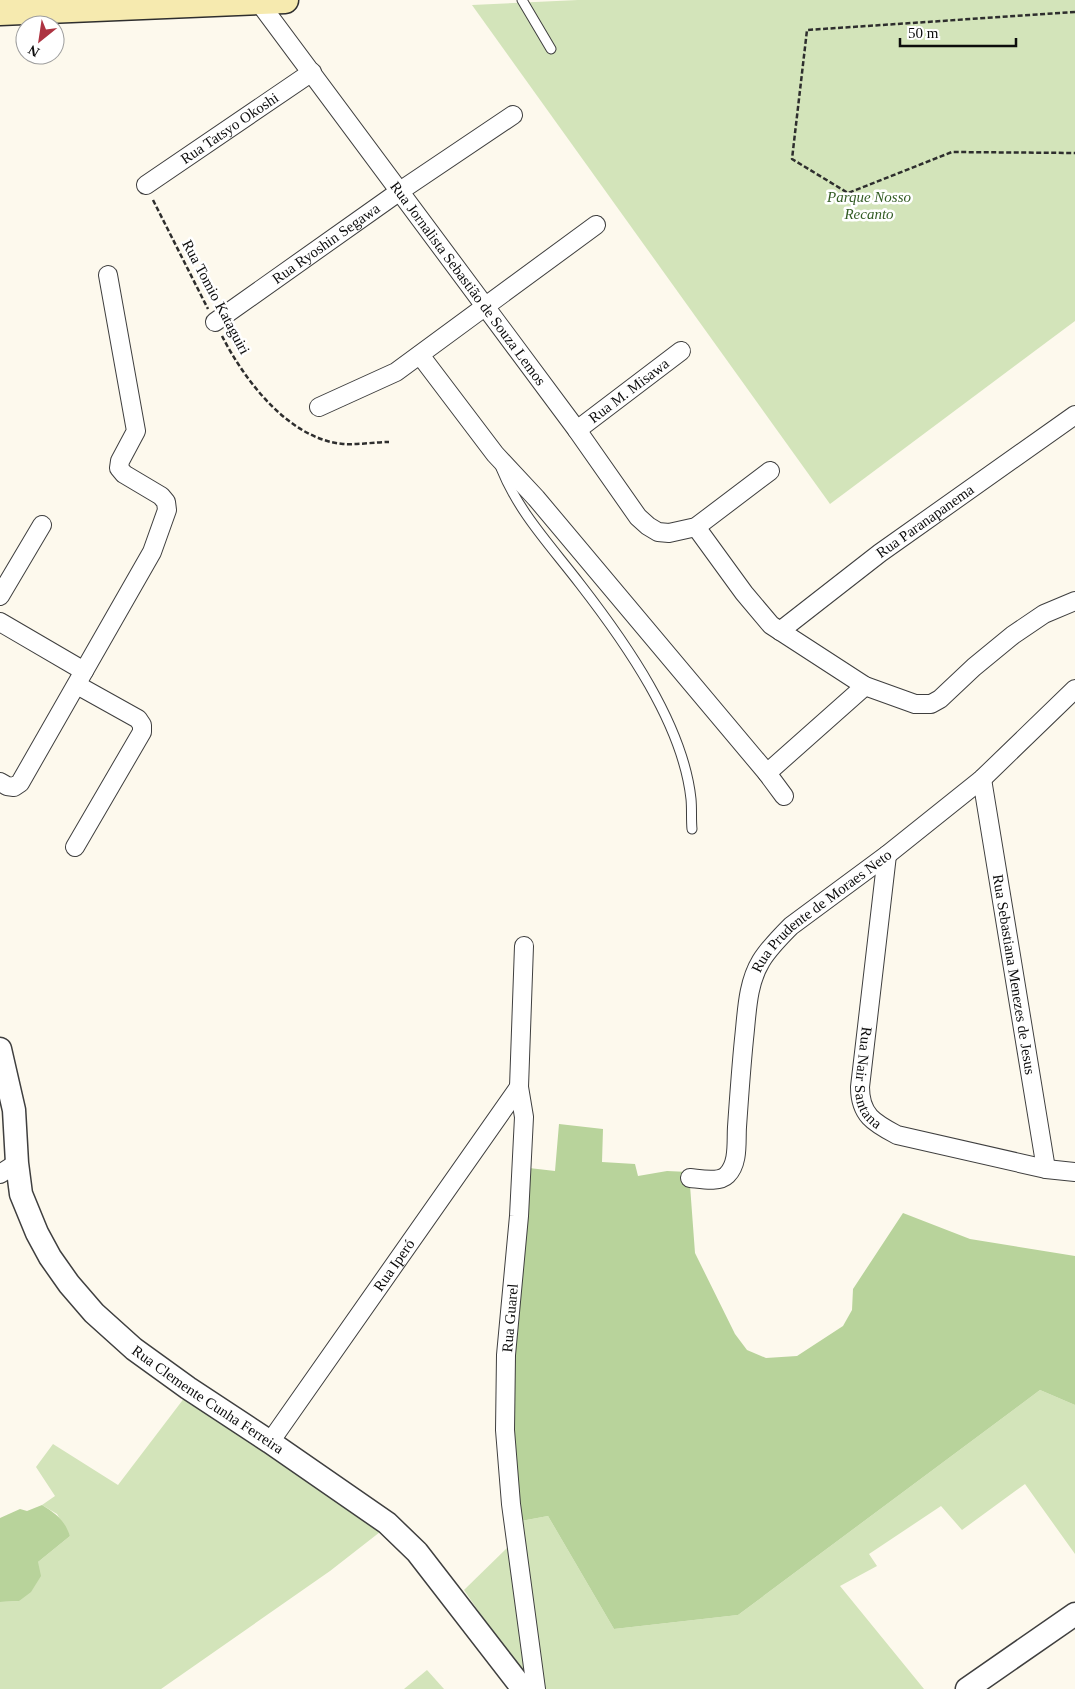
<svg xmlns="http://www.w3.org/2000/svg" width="1075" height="1689" font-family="Georgia,serif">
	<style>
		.green { fill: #d3e4ba }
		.forest { fill: #b8d39b }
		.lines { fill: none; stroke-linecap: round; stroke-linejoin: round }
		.service-casing { stroke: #3f3f3f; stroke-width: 11 }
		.minor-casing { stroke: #3f3f3f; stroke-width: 20 }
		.tertiary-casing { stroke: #3f3f3f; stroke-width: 25 }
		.secondary-casing { stroke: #2e2e2e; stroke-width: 29 }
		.path { stroke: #2e2e2e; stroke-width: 2.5; stroke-dasharray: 5 2.5; stroke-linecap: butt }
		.service { stroke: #fff; stroke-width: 9 }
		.minor { stroke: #fff; stroke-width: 18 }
		.tertiary { stroke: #fff; stroke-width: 22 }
		.secondary { stroke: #f6eaaf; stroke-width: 26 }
		.labels { text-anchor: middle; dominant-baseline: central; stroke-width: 5; stroke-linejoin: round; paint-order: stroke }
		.street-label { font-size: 15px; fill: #0c0c0c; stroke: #fff }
		.park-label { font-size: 15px; font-style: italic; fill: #335c24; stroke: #fff }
	</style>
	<rect width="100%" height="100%" fill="#fdf9ed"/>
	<g class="green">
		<polygon points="578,0 1075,0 1075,321 830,504 472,5"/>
		<polygon points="1040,1390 1075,1405 1075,1554 1025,1484 962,1530 941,1506 869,1554 877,1566 840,1586 924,1689 543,1689 521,1521 548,1516 614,1629 738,1615"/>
		<polygon points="185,1397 380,1532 330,1571 161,1689 0,1689 0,1602 19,1601 38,1562 70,1536 57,1514 42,1505 55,1496 36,1467 53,1444 118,1485"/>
		<polygon points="508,1547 528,1684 464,1590"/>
		<polygon points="427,1670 444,1689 404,1689"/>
	</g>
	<g class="forest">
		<polygon points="559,1124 603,1129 602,1162 635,1164 638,1176 667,1171 689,1172 695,1253 735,1334 747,1350 766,1358 797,1356 843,1326 852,1310 853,1289 903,1213 970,1239 1075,1256 1075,1405 1040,1390 738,1615 614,1629 548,1516 521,1521 516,1480 510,1365 529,1168 555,1171"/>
		<path d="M42,1505C56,1514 64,1519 70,1536L38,1562L41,1576L31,1592L19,1601L0,1602V1518L20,1509L27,1511Z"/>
	</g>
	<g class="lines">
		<g class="service-casing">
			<g id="service">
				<polyline points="522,0 551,49"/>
				<path d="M501,468C519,513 551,546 580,584C625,642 683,724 691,799C692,809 691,819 692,829"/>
			</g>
		</g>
		<g class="minor-casing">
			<g id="minor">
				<path id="s1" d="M258,1L577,430L638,517L648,526L658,532L669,533L696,527L770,471"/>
				<path id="s2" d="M146,185L312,72"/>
				<path id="s3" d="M215,322L400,191L513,115"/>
				<polyline points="420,355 495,454 536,498 767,773 784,796"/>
				<polyline points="319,407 396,372 596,225"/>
				<path id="s4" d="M577,430L681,351"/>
				<polyline points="696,527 744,593 771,625 865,686 915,704 931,704 940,699 974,667 1013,635 1044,614 1075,601"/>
				<polyline points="0,596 42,525"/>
				<polyline points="0,622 84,671"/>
				<path id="s5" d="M780,631L880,553L1075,415"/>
				<polyline points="767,773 865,686"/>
				<path id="s6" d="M982,779L1046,1169"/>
				<polyline points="0,782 7,786 14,787 20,783 152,552 167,510 166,502 161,496 124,474 119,468 120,461 136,431 108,275"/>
				<polyline points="75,847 142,732 142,725 138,719 77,685"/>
				<path id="s7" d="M887,855L860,1087C860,1115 874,1123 897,1135L1046,1169L1075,1172"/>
				<polyline points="524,946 519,1087 524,1117 519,1216 506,1355 505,1430 511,1504 536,1689"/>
				<polyline points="0,1174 17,1163"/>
				<path id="s8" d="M690,1178C701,1179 719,1183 727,1175C739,1163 736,1142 737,1127C739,1098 741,1069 744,1039C747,1013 747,984 761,961C769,948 780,937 791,926L887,855L982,779L1075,689"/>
				<path id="s9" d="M270,1442L519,1087"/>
			</g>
		</g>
		<g class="tertiary-casing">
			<g id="tertiary">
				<path id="s10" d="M0,1049L14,1110L17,1163L21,1194L37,1233L50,1257L69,1284L94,1313L134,1349L188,1388L270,1442L387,1523L417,1552L523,1689"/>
				<polyline points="967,1689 1075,1614"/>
			</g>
		</g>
		<g class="secondary-casing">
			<polyline id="secondary" points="0,12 285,0"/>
		</g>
		<g class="path">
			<polyline points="1075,12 807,30 792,159 848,193 952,152 1075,153"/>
			<polyline points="153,200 208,309"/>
			<path d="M222,336C245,381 289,439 343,444C358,445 375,442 389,442"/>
		</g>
		<use href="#service" class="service"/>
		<use href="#minor" class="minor"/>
		<use href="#tertiary" class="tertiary"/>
		<use href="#secondary" class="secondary"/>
	</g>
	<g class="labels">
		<g class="street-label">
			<text stroke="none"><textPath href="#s2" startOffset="101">Rua Tatsyo Okoshi</textPath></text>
			<text stroke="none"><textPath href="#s3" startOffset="136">Rua Ryoshin Segawa</textPath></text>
			<text stroke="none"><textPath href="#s1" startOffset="352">Rua Jornalista Sebastião de Souza Lemos</textPath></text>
			<text transform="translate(216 297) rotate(62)">Rua Tomio Kataguiri</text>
			<text stroke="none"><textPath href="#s4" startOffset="65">Rua M. Misawa</textPath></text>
			<text stroke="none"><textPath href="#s5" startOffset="182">Rua Paranapanema</textPath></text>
			<text stroke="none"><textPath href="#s8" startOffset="336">Rua Prudente de Moraes Neto</textPath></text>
			<text stroke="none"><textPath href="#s6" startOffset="198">Rua Sebastiana Menezes de Jesus</textPath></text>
			<text stroke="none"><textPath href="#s7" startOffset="226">Rua Nair Santana</textPath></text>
			<text stroke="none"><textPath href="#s9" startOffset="216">Rua Iperó</textPath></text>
			<text transform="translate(510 1318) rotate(-85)">Rua Guarel</text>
			<text stroke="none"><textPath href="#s10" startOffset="431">Rua Clemente Cunha Ferreira</textPath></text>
		</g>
		<g class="park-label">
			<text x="869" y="197">Parque Nosso<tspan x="869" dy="17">Recanto</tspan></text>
		</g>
	</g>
	<g transform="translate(40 40) rotate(210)"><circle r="24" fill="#ffffff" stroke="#9e9e9e"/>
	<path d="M0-4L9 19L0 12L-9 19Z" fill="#ad3341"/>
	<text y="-8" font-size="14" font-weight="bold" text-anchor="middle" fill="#0c0c0c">N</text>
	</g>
	<path d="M900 38v8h116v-8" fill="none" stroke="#0c0c0c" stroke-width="2.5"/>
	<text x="908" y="38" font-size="15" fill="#0c0c0c" stroke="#ffffff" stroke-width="4" paint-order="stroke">50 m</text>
</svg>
